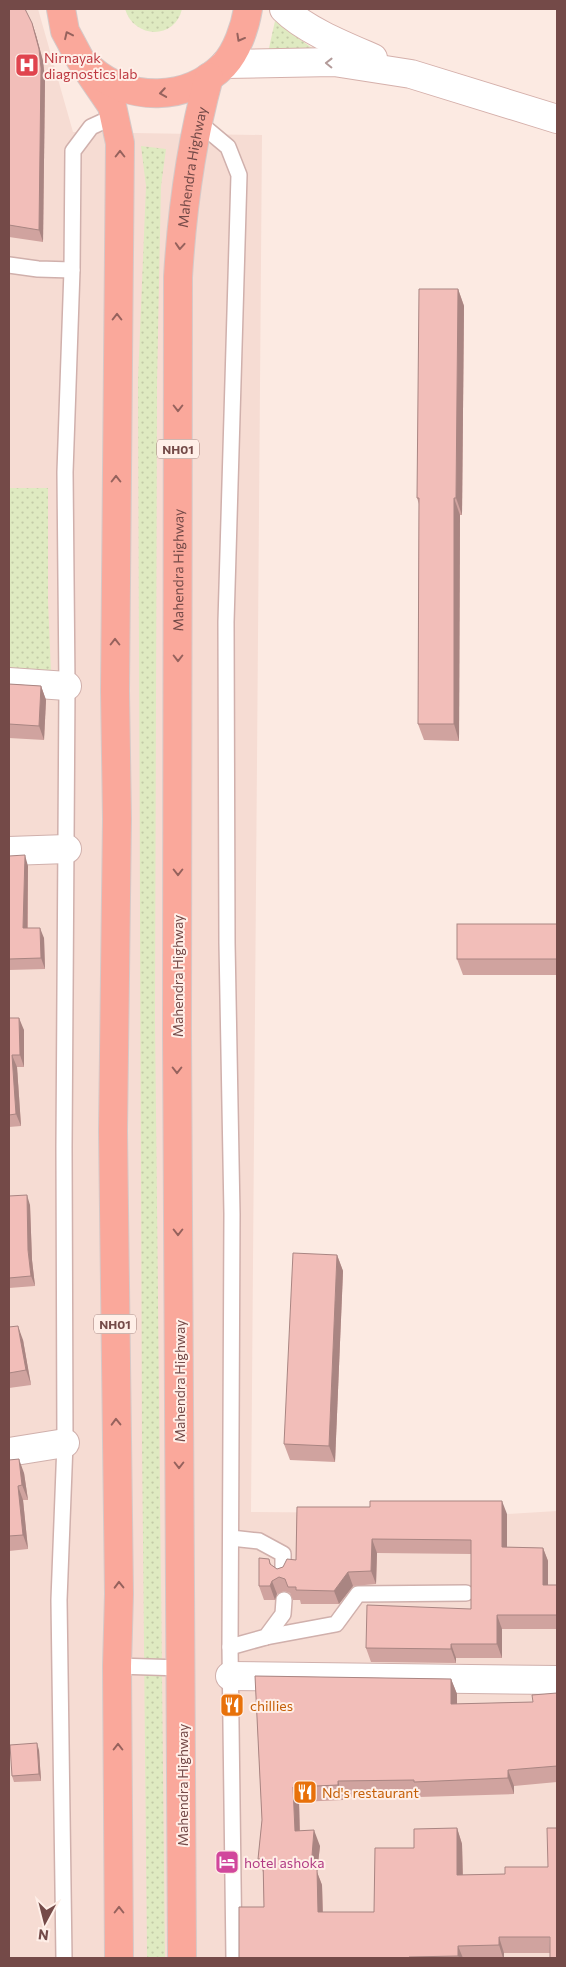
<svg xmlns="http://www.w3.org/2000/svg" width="566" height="1967" font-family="Commissioner,sans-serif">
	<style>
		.residential { fill: #f6dcd3 }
		.grass { fill: url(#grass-dots) }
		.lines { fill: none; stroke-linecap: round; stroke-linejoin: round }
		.service-casing { stroke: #d0b0ac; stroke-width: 18 }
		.minor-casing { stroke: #d0b0ac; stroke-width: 30 }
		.secondary-casing { stroke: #d5b0ab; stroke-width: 30 }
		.trunk-casing { stroke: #d5c9c8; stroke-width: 30 }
		.service { stroke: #fff; stroke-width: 15 }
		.minor { stroke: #fff; stroke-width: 28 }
		.secondary { stroke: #fff; stroke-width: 28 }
		.trunk { stroke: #faa89b; stroke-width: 28 }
		.wall { fill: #d0a39f }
		.shaded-wall { fill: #a98582 }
		.building { fill: #f2beb9; stroke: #a98582 }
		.oneway { stroke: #96625d }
		.oneway2 { stroke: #b39b9a }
		.labels { text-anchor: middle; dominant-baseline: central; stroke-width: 4; stroke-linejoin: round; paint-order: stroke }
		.shield { fill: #ffefe8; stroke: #9e7c78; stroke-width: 1 }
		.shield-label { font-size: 12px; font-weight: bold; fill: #744a48 }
		.health-label { font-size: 14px; fill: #be3a42; stroke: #ffefe8; text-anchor: start }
		.street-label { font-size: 14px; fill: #744a48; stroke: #ffefe8 }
		.food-label { font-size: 14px; fill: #c56008; stroke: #ffefe8; text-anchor: start }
		.hotel-label { font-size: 14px; fill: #b23c85; stroke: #ffefe8; text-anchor: start }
	</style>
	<defs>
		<pattern id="grass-dots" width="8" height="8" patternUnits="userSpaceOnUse" patternTransform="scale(1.25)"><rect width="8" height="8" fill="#dfeac1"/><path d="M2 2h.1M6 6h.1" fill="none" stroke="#c3caa7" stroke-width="1.8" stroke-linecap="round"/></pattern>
	</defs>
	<rect width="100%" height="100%" fill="#fceae2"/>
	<polygon class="residential" points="9,9 38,9 73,132 262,135 251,1512 507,1514 557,1511 557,1958 9,1958"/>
	<g class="grass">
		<path d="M125,9H182C175,40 134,39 125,9Z"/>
		<polygon points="275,21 312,48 267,57"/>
		<polygon points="141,146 166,149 161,186 157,382 155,1019 165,1958 147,1958 142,1439 138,380 146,186"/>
		<polygon points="9,488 48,488 48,601 51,672 9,669"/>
	</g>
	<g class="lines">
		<g class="service-casing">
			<g id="service">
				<polyline points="197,121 228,147 239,175 226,622 227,943 232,1214 230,1647 234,1958"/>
				<polyline points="9,265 38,269 72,270"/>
				<polyline points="231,1538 259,1541 283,1554 283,1573"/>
				<polyline points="266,1637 336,1624 358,1594 466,1593"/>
				<polyline points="230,1647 266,1637 283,1614 284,1600"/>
				<polyline points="117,1666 182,1668"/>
				<polyline points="64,1958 59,1600 65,1443 64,1147 67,686 65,472 72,270 73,151 91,127 115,116"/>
			</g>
		</g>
		<g class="minor-casing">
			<g id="minor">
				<polyline points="9,682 67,686"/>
				<polyline points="9,851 67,849"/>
				<polyline points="9,1452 65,1443"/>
				<polyline points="230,1676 557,1680"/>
			</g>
		</g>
		<g class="secondary-casing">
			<g id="secondary">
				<path d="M284,9C305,30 345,46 373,58"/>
				<polyline points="225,64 334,62 411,74 557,119"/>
			</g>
		</g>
		<g class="trunk-casing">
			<g id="trunk">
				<polyline points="61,9 65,31 80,59 112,106 120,143 115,691 117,819 113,1131 119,1594 117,1666 119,1958"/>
				<path d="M91,69C129,102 187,102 224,65C237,51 245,27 248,9"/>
				<path id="s1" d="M182,1958C182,1649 178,1339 177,1029C176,779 178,528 178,277C182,210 191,143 209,77"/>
			</g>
		</g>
		<use href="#service" class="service"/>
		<use href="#minor" class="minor"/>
		<use href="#secondary" class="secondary"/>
		<use href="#trunk" class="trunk"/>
	</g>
	<g class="wall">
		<polygon points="9,9 32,23 36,35 43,61 45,80 43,242 9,237"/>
		<polygon points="458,289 464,306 462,515 460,515 459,741 424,740 418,724 419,504 417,498"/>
		<polygon points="9,684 41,686 46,700 44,740 9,738"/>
		<polygon points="9,856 28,866 28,928 44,938 45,969 9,970"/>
		<polygon points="557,924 557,975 463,975 457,959"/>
		<polygon points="9,1018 24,1030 24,1067 17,1067 21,1126 9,1127"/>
		<polygon points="9,1196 30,1205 32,1260 35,1286 9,1288"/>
		<polygon points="337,1255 343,1271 335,1462 290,1460 284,1444"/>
		<polygon points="9,1327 23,1340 31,1385 9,1388"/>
		<polygon points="9,1460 24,1473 28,1500 23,1500 28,1549 9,1551"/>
		<polygon points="297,1507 507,1514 507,1547 543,1548 548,1561 548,1585 557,1585 557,1629 502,1629 502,1658 456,1658 456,1663 371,1662 366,1648 471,1609 471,1554 377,1553 376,1584 353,1586 339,1604 301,1604 300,1600 293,1600 290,1593 284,1591 277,1594 275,1600 264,1600 259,1586 269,1559 271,1565 277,1569 283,1567 296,1560"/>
		<polygon points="255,1676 451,1679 457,1694 457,1704 533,1702 557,1693 557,1782 514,1786 514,1794 419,1797 419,1795 343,1797 343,1800 299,1802 300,1831 320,1846 317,1872 322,1885 323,1912 374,1912 414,1848 457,1828 462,1844 463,1875 505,1874 548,1867 550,1953 504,1953 504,1958 239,1958 264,1907 263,1872 258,1859 262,1820"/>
		<polygon points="39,1750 41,1781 14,1782 12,1776"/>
	</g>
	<g class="shaded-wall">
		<polygon points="32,23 36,35 43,61 45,80 43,242 39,230"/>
		<polygon points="458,289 464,306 462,515 456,498"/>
		<polygon points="454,498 460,515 459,741 454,724"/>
		<polygon points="41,686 46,700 44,740 39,726"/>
		<polygon points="25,855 28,866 27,939 23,928"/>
		<polygon points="40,928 44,938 45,969 41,958"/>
		<polygon points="19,1018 24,1030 24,1067 20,1055"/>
		<polygon points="12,1055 17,1067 21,1126 16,1114"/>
		<polygon points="27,1195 30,1205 32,1260 35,1286 31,1276 28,1250"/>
		<polygon points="337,1255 343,1271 335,1462 329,1446"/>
		<polygon points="18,1326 23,1340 31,1385 26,1370"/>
		<polygon points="19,1459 24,1473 28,1500 22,1485"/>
		<polygon points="18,1486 23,1500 28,1549 23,1535"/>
		<polygon points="502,1501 507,1514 507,1561 502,1547"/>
		<polygon points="372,1539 377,1553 376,1584 371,1571"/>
		<polygon points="543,1548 548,1561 548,1599 543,1585"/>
		<polygon points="348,1572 353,1586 339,1604 334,1591"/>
		<polygon points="272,1581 277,1594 275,1600 270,1586"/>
		<polygon points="497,1615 502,1629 502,1658 497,1644"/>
		<polygon points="451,1644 456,1658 456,1663 451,1649"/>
		<polygon points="451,1679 457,1694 457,1720 451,1704"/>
		<polygon points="37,1743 39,1750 41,1781 39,1774"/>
		<polygon points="508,1770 514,1786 514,1794 508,1778"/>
		<polygon points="338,1781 343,1797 343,1800 338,1785"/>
		<polygon points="293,1787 299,1802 300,1846 295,1831"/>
		<polygon points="457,1828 462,1844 463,1890 457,1875"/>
		<polygon points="314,1830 320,1846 317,1872 322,1885 323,1928 318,1912 311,1869"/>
		<polygon points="499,1937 504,1953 504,1958 503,1958 499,1945"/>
		<polygon points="458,1946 463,1958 459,1958 458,1956"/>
	</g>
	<g class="building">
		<polygon points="9,9 25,9 32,23 39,49 41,68 39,230 9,225"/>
		<polygon points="419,289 458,289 456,498 454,498 454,724 418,724 419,498 417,498"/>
		<polygon points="9,684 41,686 39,726 9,724"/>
		<polygon points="25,855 23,928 40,928 41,958 9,959 9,856"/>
		<rect x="457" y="924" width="100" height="35"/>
		<polygon points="9,1018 19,1018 20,1055 12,1055 16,1114 9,1115"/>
		<polygon points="27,1195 28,1250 31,1276 9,1278 9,1196"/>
		<polygon points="293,1253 337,1255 329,1446 284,1444"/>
		<polygon points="18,1326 26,1370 9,1373 9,1327"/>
		<polygon points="19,1459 22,1485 18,1486 23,1535 9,1536 9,1460"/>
		<polygon points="370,1501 502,1501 502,1547 543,1548 543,1585 557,1585 557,1615 497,1615 497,1644 451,1644 451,1649 366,1648 367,1605 471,1609 471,1540 372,1539 371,1571 348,1572 334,1591 296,1590 296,1587 288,1587 285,1579 279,1577 272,1581 270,1586 259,1586 259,1558 269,1559 270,1564 277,1569 283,1567 287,1559 296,1560 297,1507 370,1507"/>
		<polygon points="255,1676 451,1679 451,1704 533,1702 532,1695 557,1693 557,1766 508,1770 508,1778 414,1782 414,1780 338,1781 338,1785 293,1787 295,1831 314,1830 311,1869 317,1869 318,1912 374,1912 375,1848 414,1848 414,1829 457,1828 457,1875 505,1874 505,1867 548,1867 547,1828 557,1828 557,1958 550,1958 550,1937 499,1937 499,1945 458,1946 458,1956 409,1957 409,1958 239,1958 239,1907 264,1907 263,1859 258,1859 262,1820"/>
		<polygon points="37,1743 39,1774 12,1776 10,1745"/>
	</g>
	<defs><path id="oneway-chevron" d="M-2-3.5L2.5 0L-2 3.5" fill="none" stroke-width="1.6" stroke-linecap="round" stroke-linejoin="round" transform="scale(1.25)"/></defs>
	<g class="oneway">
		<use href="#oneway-chevron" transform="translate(68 35) rotate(-115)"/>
		<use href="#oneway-chevron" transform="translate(240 38) rotate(119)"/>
		<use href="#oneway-chevron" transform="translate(163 93) rotate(171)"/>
		<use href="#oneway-chevron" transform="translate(120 154) rotate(-90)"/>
		<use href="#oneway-chevron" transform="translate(180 246) rotate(94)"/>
		<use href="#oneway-chevron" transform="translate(117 317) rotate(-90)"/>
		<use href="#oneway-chevron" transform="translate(178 408) rotate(90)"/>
		<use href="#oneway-chevron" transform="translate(116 479) rotate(-90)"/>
		<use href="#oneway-chevron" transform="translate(115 642) rotate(-90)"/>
		<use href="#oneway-chevron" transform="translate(178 658) rotate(90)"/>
		<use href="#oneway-chevron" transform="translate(178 872) rotate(90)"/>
		<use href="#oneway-chevron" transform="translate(177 1070) rotate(90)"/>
		<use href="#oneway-chevron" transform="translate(178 1232) rotate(90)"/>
		<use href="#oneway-chevron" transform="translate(116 1422) rotate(-91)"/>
		<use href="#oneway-chevron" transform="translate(179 1465) rotate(90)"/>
		<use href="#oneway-chevron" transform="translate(119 1585) rotate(-91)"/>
		<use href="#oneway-chevron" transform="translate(118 1747) rotate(-90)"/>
		<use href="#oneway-chevron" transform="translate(119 1910) rotate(-90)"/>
	</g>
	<use class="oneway2" href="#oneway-chevron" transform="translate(329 63) rotate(-179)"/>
	<defs>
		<g id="hospital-square" transform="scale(1.25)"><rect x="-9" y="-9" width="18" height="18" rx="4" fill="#e0444e" stroke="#ffefe8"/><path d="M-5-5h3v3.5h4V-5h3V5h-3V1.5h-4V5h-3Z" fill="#fff"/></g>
		<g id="restaurant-square" transform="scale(1.25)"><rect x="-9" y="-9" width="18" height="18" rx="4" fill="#e8710a" stroke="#ffefe8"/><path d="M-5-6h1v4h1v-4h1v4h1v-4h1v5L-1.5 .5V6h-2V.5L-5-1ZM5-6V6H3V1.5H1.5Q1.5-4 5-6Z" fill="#fff"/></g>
		<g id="hotel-square" transform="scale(1.25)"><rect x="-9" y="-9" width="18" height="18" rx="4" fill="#d1479c" stroke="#ffefe8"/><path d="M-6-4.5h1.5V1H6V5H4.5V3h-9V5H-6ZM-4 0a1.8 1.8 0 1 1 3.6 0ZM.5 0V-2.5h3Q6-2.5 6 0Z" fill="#fff"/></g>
	</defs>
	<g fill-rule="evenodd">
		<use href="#hospital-square" x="27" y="65"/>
		<use href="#restaurant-square" x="232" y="1705"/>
		<use href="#restaurant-square" x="305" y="1792"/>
		<use href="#hotel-square" x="227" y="1862"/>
	</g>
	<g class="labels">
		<g class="shield">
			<rect x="157" y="439.5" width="42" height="19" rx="4"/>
			<rect x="94" y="1314.5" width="42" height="19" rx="4"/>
		</g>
		<g class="shield-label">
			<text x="178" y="449">NH01</text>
			<text x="115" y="1324">NH01</text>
		</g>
		<g class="health-label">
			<text x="44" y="57">Nirnayak<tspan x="44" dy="16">diagnostics lab</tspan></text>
		</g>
		<g class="street-label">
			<text stroke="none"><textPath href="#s1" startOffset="1792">Mahendra Highway</textPath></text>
			<text stroke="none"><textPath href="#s1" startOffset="1388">Mahendra Highway</textPath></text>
			<text transform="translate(177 976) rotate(-90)">Mahendra Highway</text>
			<text transform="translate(179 1381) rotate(-90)">Mahendra Highway</text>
			<text transform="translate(182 1785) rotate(-90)">Mahendra Highway</text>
		</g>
		<g class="food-label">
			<text x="250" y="1705">chillies</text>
			<text x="322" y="1792">Nd's restaurant</text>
		</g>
		<g class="hotel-label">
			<text x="244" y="1862">hotel ashoka</text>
		</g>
	</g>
	<rect width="566" height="1967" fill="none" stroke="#744a48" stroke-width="20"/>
	<g transform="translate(45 1922) rotate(187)" stroke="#ffefe8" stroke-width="4" paint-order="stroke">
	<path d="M0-4L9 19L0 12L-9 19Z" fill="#744a48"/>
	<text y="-8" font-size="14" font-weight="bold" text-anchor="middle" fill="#744a48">N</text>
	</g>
</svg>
